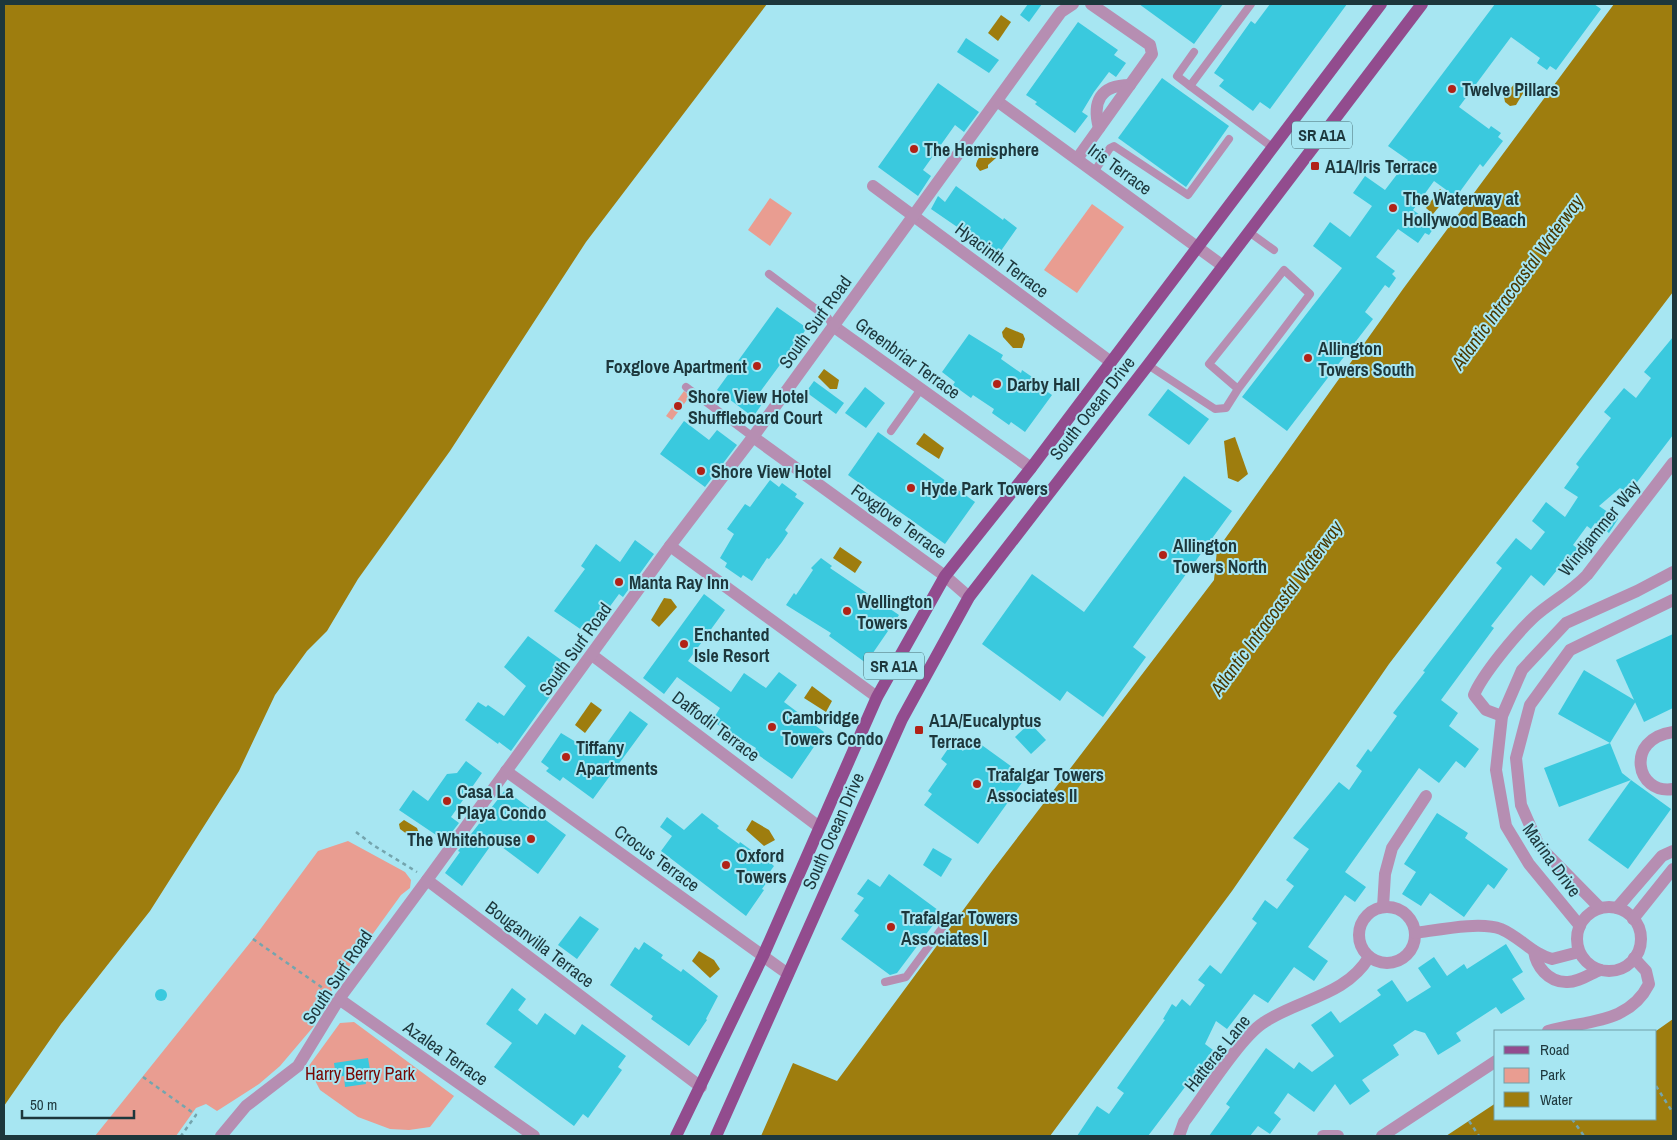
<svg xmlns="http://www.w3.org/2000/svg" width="1677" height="1140" font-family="'Archivo Narrow',sans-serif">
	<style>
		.green { fill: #e99d91 }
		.water { fill: #9e7d0e }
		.building { fill: #3ac9de }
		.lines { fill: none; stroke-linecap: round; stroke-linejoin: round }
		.path { stroke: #74a5ae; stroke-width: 2.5; stroke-dasharray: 4 4; stroke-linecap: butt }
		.service { stroke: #b68eb2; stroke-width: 8 }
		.minor { stroke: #b68eb2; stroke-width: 12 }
		.primary { stroke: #924c8e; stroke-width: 12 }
		.poi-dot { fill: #b12217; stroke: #a7e6f2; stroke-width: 2 }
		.labels { text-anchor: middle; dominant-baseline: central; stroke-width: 4; stroke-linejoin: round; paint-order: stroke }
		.shield { fill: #a7e6f2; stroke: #466c73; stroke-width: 1 }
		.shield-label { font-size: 16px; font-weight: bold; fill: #1d373c }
		.poi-label { font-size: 18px; font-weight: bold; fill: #1d373c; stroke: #a7e6f2; text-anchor: start }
		.street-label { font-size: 18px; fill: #1d373c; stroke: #a7e6f2 }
		.park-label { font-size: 18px; fill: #780602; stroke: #a7e6f2 }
		.water-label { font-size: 19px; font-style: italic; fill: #4a3800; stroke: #a7e6f2 }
	</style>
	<rect width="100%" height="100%" fill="#a7e6f2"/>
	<g class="green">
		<polygon points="770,198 792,213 770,246 748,230"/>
		<polygon points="1092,204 1124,227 1077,293 1044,270"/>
		<polygon points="684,391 690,396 672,420 666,416"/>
		<polygon points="348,841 405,872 411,880 410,888 401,895 322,1004 314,1026 280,1066 259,1084 217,1111 206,1104 196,1108 176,1136 95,1136 253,939 318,851"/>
		<polygon points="354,1022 454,1096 430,1127 409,1130 390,1129 358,1117 320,1090 308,1067 340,1023"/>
	</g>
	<g class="water">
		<polygon points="4,4 767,4 586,242 450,451 358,579 327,631 307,651 275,695 239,771 150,911 61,1024 4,1106"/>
		<polygon points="1614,4 1673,4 1673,292 1389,664 1232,891 1050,1136 761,1136 793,1063 837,1081 992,871 1214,580 1217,550 1403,289"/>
		<polygon points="1001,15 1011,22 998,41 988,33"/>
		<polygon points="1515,83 1523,84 1525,90 1516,105 1510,106 1505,102 1504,97"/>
		<path d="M991,147L996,149V158L988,165V168L980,171L976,166C976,159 985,149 991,147Z"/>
		<polygon points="1440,189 1448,196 1433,214 1426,208"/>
		<polygon points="1006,327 1023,334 1025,339 1022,348 1013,348 1003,337 1002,332"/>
		<polygon points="824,369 839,380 837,389 830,389 818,377"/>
		<polygon points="924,433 944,448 939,459 916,444"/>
		<polygon points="1235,437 1248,474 1238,482 1228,478 1224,441"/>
		<polygon points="840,547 862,562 855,573 833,558"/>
		<polygon points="664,598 671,599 677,607 659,627 651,620"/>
		<polygon points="812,686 832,701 826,712 804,698"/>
		<polygon points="591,702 602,710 585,733 575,725"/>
		<polygon points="404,820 417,828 419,833 416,837 411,837 400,829 399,824"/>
		<polygon points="752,820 769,830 775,840 764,846 746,830"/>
		<polygon points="699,951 714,960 720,969 710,978 692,961"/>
		<polygon points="1673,1019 1673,1136 1446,1136 1496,1103 1496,1119 1656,1119 1656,1031"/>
	</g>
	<g class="building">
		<polygon points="1028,4 1042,4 1029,22 1020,15"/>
		<polygon points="1139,4 1223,4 1194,44"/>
		<polygon points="1270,4 1347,4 1270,109 1260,102 1253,111 1219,86 1224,80 1214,73 1251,21 1255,24"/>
		<polygon points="1495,4 1594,4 1601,9 1556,70 1550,66 1547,70 1537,63 1540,58 1511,37 1459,107 1489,129 1491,126 1501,133 1498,137 1503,141 1483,167 1480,164 1456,197 1434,181 1413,210 1435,226 1429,235 1425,233 1418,243 1398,229 1376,257 1395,271 1392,274 1396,278 1389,288 1385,285 1365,312 1373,319 1287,431 1242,397 1342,268 1313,246 1330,222 1350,237 1372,206 1353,193 1365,176 1385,190 1408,160 1388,146"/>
		<polygon points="1078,22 1118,50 1114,55 1126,63 1116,77 1109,72 1094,92 1082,112 1088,116 1075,133 1035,104 1037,102 1026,95"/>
		<polygon points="966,38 999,60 989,73 957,52"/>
		<polygon points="1162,78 1229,126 1186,187 1118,138"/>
		<polygon points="938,83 979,112 964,132 955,125 923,170 931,176 918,196 878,167"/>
		<polygon points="956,186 1003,220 1004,218 1017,228 998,255 931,209 938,196 945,202"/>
		<polygon points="777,307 807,328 760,392 762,404 753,417 717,390"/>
		<polygon points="969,334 1003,355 1001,359 1021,373 1022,370 1041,383 1039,386 1052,395 1025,432 1011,422 1009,425 992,413 994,409 973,395 971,398 953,385 955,382 942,372"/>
		<polygon points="1673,337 1673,435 1628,494 1620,488 1599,506 1618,519 1609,533 1595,523 1591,529 1587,526 1573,545 1582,552 1573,564 1566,559 1544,586 1531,575 1491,626 1494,628 1441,700 1458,713 1449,726 1479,749 1465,768 1456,761 1439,783 1419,768 1345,872 1366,887 1355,902 1345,895 1308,947 1328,961 1314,981 1294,967 1268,1003 1254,994 1227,1029 1216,1021 1205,1044 1213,1050 1148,1136 1077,1136 1097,1106 1109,1114 1124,1093 1117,1088 1165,1020 1163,1019 1172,1004 1176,1007 1182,999 1190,1006 1205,985 1198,980 1210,965 1221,974 1257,923 1252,919 1265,900 1277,909 1294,886 1286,880 1309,849 1293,838 1339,782 1349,790 1362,771 1356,766 1368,749 1371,752 1397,716 1393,713 1425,672 1423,671 1502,568 1496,563 1516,538 1531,550 1545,532 1532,521 1546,502 1565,517 1578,497 1564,488 1579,467 1576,464 1611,418 1604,412 1624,388 1636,398 1651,378 1644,372"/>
		<polygon points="814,381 844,403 836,414 806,392"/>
		<polygon points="865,387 885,403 866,428 845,413"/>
		<polygon points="1168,389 1209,419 1189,445 1148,415"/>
		<polygon points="684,421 709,440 717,430 737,445 705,487 660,454"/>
		<polygon points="878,432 975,502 945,544 848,475"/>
		<polygon points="1184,476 1232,511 1133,647 1146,657 1103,717 1067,691 1060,701 982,644 1032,574 1084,612"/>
		<polygon points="770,480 779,487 782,483 797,494 795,497 804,503 785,530 788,533 782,542 769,559 767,558 752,581 743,575 741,578 725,567 727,563 720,558 734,534 727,529 745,504 750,507"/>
		<polygon points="635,540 654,554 623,597 619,594 589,635 554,611 585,569 581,566 596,544 620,562"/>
		<polygon points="821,558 832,566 830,568 899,615 866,663 829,636 831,633 786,605 794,593 796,595 813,570 811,568"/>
		<polygon points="704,594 725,610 688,661 731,692 744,673 766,688 779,672 797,685 784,702 824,732 792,779 754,752 756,748 712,721 720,708 677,677 664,694 643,678"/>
		<polygon points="1673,634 1673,708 1644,722 1616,660"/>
		<polygon points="528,636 571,667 511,751 499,742 498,744 465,720 478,702 486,707 488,705 504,716 526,686 504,667"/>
		<polygon points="1584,670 1636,701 1610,743 1558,714"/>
		<polygon points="630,711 648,724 593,799 563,777 560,781 546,771 549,768 541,762 561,733 581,745 586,739 602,750"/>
		<polygon points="1030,723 1046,740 1031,754 1015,737"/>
		<polygon points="972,738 1026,777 978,844 924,805 932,794 928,791 947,764 941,759 952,743 963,751"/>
		<polygon points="1610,743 1622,773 1631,780 1559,807 1544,768"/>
		<polygon points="466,761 482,773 451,817 459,823 445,841 399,810 413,790 428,801 447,774 457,773"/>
		<polygon points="1631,780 1671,809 1628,869 1588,840"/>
		<polygon points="505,790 566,835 538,874 494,841 462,886 445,873 460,852 458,851"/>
		<polygon points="702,813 719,826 717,828 739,844 740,842 758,855 759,853 774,866 769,873 772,875 762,889 764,890 746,916 661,851 672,836 660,827 667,817 684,830"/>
		<polygon points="1437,813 1468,833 1465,838 1508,869 1494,889 1488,884 1464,917 1430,893 1421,906 1402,894 1416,872 1404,864"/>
		<polygon points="933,848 952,859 941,877 923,865"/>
		<polygon points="889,874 942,913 897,973 890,975 841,939 859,915 854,911 864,898 857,894 868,879 880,887"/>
		<polygon points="580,916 599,929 577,959 558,945"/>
		<polygon points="644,942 663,955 661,958 681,972 683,969 718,996 706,1019 707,1020 689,1046 651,1019 653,1016 610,985 635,947 639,950"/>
		<polygon points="1506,944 1523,972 1512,979 1525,999 1501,1014 1496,1007 1456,1033 1461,1041 1438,1055 1425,1033 1415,1030 1393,1045 1399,1055 1362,1080 1370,1091 1350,1105 1335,1084 1314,1112 1288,1093 1274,1113 1281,1119 1270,1134 1258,1126 1250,1136 1209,1136 1230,1107 1226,1104 1266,1048 1294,1069 1299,1062 1312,1072 1334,1056 1311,1025 1331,1011 1340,1023 1381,995 1377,990 1392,980 1407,1002 1431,987 1418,968 1434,957 1447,976 1464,964 1467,969"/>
		<polygon points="512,988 526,999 518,1010 537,1025 545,1013 575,1035 582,1024 626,1056 618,1067 622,1070 588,1118 583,1114 574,1126 494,1067 512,1043 486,1024"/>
		<circle cx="161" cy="995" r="6"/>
		<polygon points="368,1058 370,1070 364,1071 366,1084 345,1087 344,1076 336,1077 334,1063"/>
	</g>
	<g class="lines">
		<g class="path">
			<polyline points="356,832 373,845 417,872"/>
			<polyline points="253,939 327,991"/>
			<polyline points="143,1077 196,1115 181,1136"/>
			<polyline points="1656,1086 1673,1113"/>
			<polyline points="1572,1119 1584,1136"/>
			<polyline points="1469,1121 1479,1136"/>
		</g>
		<g class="service">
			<polyline points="1251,4 1190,86 1272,147"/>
			<polyline points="1190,86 1177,76 1194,52"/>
			<polyline points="1094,172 1110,148 1114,146 1188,195 1229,139"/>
			<polyline points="1249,232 1274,250"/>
			<polyline points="769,274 828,318 833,326"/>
			<polyline points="1148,365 1215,409 1226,408 1238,389 1209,364 1284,270 1310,294 1238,389"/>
			<polyline points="686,387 753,437"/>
			<polyline points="891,431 921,389"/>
			<polyline points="885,982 906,977 951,916"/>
		</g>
		<g class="minor">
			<polyline points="997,101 1223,266"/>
			<path d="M1099,128C1092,102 1100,85 1130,85"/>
			<polyline points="1077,159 1152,54 1150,45 1091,4"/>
			<polyline points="873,186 1111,362"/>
			<polyline points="833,326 1031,468"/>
			<polyline points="753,437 945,576 969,597"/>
			<polyline points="670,546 877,697"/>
			<polyline points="592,655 818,826"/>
			<path d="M1502,716L1486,710L1474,695C1482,675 1516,634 1533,618C1550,602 1570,593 1587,575L1673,463"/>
			<path d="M1673,732C1624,739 1636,795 1673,789"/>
			<polyline points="506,771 788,974"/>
			<polyline points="427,880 701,1087"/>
			<circle cx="1387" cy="935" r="28"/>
			<polyline points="1383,907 1385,874 1392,848 1426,796"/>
			<circle cx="1609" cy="939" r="32"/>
			<polyline points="1600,908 1539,846 1521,805 1516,758 1530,705 1570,650 1673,600"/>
			<polyline points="1617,908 1662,856 1673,851"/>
			<polyline points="1633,919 1673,869"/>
			<polyline points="1580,926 1529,864 1506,826 1496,770 1502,716 1522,670 1566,623 1637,591 1673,572"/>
			<path d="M1415,933C1438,930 1480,921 1501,929C1520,937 1532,954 1552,959L1579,952"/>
			<path d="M1534,951C1536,966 1548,982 1566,982C1577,983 1590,974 1600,970"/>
			<polyline points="339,999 534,1136"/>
			<path d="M1548,1031C1587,1020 1629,1024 1649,984L1646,971L1634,958"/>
			<polyline points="221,1136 246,1106 298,1066 339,999 427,880 670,546 753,437 1061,12 1073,4"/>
			<path d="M1179,1136L1184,1122C1203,1097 1240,1038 1263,1023C1298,999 1346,996 1369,957"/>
			<polyline points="1323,1136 1338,1136"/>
			<polyline points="1382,1136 1496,1061"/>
		</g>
		<g class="primary">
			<polyline points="676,1136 763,956 877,697 945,576 1031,468 1381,4"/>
			<polyline points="716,1136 902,719 969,597 1148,365 1422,4"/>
		</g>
	</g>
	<g class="poi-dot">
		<circle cx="1452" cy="89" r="5"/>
		<circle cx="914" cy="149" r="5"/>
		<rect x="1310" y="161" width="10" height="10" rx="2.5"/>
		<circle cx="1393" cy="208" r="5"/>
		<circle cx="1308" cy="358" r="5"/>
		<circle cx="757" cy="366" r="5"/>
		<circle cx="997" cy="384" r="5"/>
		<circle cx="678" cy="406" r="5"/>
		<circle cx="701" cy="471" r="5"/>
		<circle cx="911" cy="488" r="5"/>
		<circle cx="1163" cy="555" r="5"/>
		<circle cx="619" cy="582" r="5"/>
		<circle cx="847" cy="611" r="5"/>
		<circle cx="684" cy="644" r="5"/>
		<circle cx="772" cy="727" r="5"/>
		<rect x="914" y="725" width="10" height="10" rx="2.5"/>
		<circle cx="566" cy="757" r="5"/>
		<circle cx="977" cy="784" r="5"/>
		<circle cx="447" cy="801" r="5"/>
		<circle cx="531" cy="839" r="5"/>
		<circle cx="726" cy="865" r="5"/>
		<circle cx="891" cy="927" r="5"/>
	</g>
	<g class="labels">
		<g class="shield">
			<rect x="1292" y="121.5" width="60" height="27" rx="4"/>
			<rect x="864" y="652.5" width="60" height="27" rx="4"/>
		</g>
		<g class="shield-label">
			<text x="1322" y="135">SR A1A</text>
			<text x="894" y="666">SR A1A</text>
		</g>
		<g class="poi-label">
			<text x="1462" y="89">Twelve Pillars</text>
			<text x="924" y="149">The Hemisphere</text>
			<text x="1325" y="166">A1A/Iris Terrace</text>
			<text x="1403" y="198">The Waterway at<tspan x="1403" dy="21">Hollywood Beach</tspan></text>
			<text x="1318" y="348">Allington<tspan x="1318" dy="21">Towers South</tspan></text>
			<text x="747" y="366" text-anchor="end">Foxglove Apartment</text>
			<text x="1007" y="384">Darby Hall</text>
			<text x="688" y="396">Shore View Hotel<tspan x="688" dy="21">Shuffleboard Court</tspan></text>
			<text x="711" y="471">Shore View Hotel</text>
			<text x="921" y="488">Hyde Park Towers</text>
			<text x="1173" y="545">Allington<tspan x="1173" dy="21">Towers North</tspan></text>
			<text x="629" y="582">Manta Ray Inn</text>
			<text x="857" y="601">Wellington<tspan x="857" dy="21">Towers</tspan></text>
			<text x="694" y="634">Enchanted<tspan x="694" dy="21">Isle Resort</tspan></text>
			<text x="782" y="717">Cambridge<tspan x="782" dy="21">Towers Condo</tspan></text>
			<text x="929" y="720">A1A/Eucalyptus<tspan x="929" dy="21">Terrace</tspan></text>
			<text x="576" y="747">Tiffany<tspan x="576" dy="21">Apartments</tspan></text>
			<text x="987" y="774">Trafalgar Towers<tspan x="987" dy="21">Associates II</tspan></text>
			<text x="457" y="791">Casa La<tspan x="457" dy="21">Playa Condo</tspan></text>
			<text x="521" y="839" text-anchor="end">The Whitehouse</text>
			<text x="736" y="855">Oxford<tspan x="736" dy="21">Towers</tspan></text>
			<text x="901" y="917">Trafalgar Towers<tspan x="901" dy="21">Associates I</tspan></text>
		</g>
		<g class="street-label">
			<text transform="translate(1120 169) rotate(36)">Iris Terrace</text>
			<text transform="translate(1002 260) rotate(37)">Hyacinth Terrace</text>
			<text transform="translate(815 322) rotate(-54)">South Surf Road</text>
			<text transform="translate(908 358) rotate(36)">Greenbriar Terrace</text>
			<text transform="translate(1092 408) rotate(-52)">South Ocean Drive</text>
			<text transform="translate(899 521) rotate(36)">Foxglove Terrace</text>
			<text transform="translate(1599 528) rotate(-51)">Windjammer Way</text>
			<text transform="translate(575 649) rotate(-54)">South Surf Road</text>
			<text transform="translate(716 726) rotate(37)">Daffodil Terrace</text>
			<text transform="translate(833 831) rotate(-66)">South Ocean Drive</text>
			<text transform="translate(657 858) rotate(36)">Crocus Terrace</text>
			<text transform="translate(1552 860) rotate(54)">Marina Drive</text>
			<text transform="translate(540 944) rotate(37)">Bouganvilla Terrace</text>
			<text transform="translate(337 977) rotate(-56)">South Surf Road</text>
			<text transform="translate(446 1053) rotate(35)">Azalea Terrace</text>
			<text transform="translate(1217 1053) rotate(-51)">Hatteras Lane</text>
		</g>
		<g class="park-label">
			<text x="360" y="1073">Harry Berry Park</text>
		</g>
		<g class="water-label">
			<text transform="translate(1517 282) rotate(-54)">Atlantic Intracoastal Waterway</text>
			<text transform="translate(1276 608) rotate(-54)">Atlantic Intracoastal Waterway</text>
		</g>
	</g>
	<rect width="1677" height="1140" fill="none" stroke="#1d373c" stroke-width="10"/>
	<rect x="1494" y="1030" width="162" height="90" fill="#a7e6f2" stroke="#70a0a9"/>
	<rect x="1504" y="1046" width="25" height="8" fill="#924c8e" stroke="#70a0a9"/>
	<text x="1540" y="1055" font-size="15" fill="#1d373c">Road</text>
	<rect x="1504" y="1068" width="25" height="15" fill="#e99d91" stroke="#70a0a9"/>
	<text x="1540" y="1080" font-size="15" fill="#1d373c">Park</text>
	<rect x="1504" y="1092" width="25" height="15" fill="#9e7d0e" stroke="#70a0a9"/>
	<text x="1540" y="1105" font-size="15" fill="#1d373c">Water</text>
	<path d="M22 1110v8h112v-8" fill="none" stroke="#1d373c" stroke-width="2.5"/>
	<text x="30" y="1110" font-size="15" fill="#1d373c" stroke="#a7e6f2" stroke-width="4" paint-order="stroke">50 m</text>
</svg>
